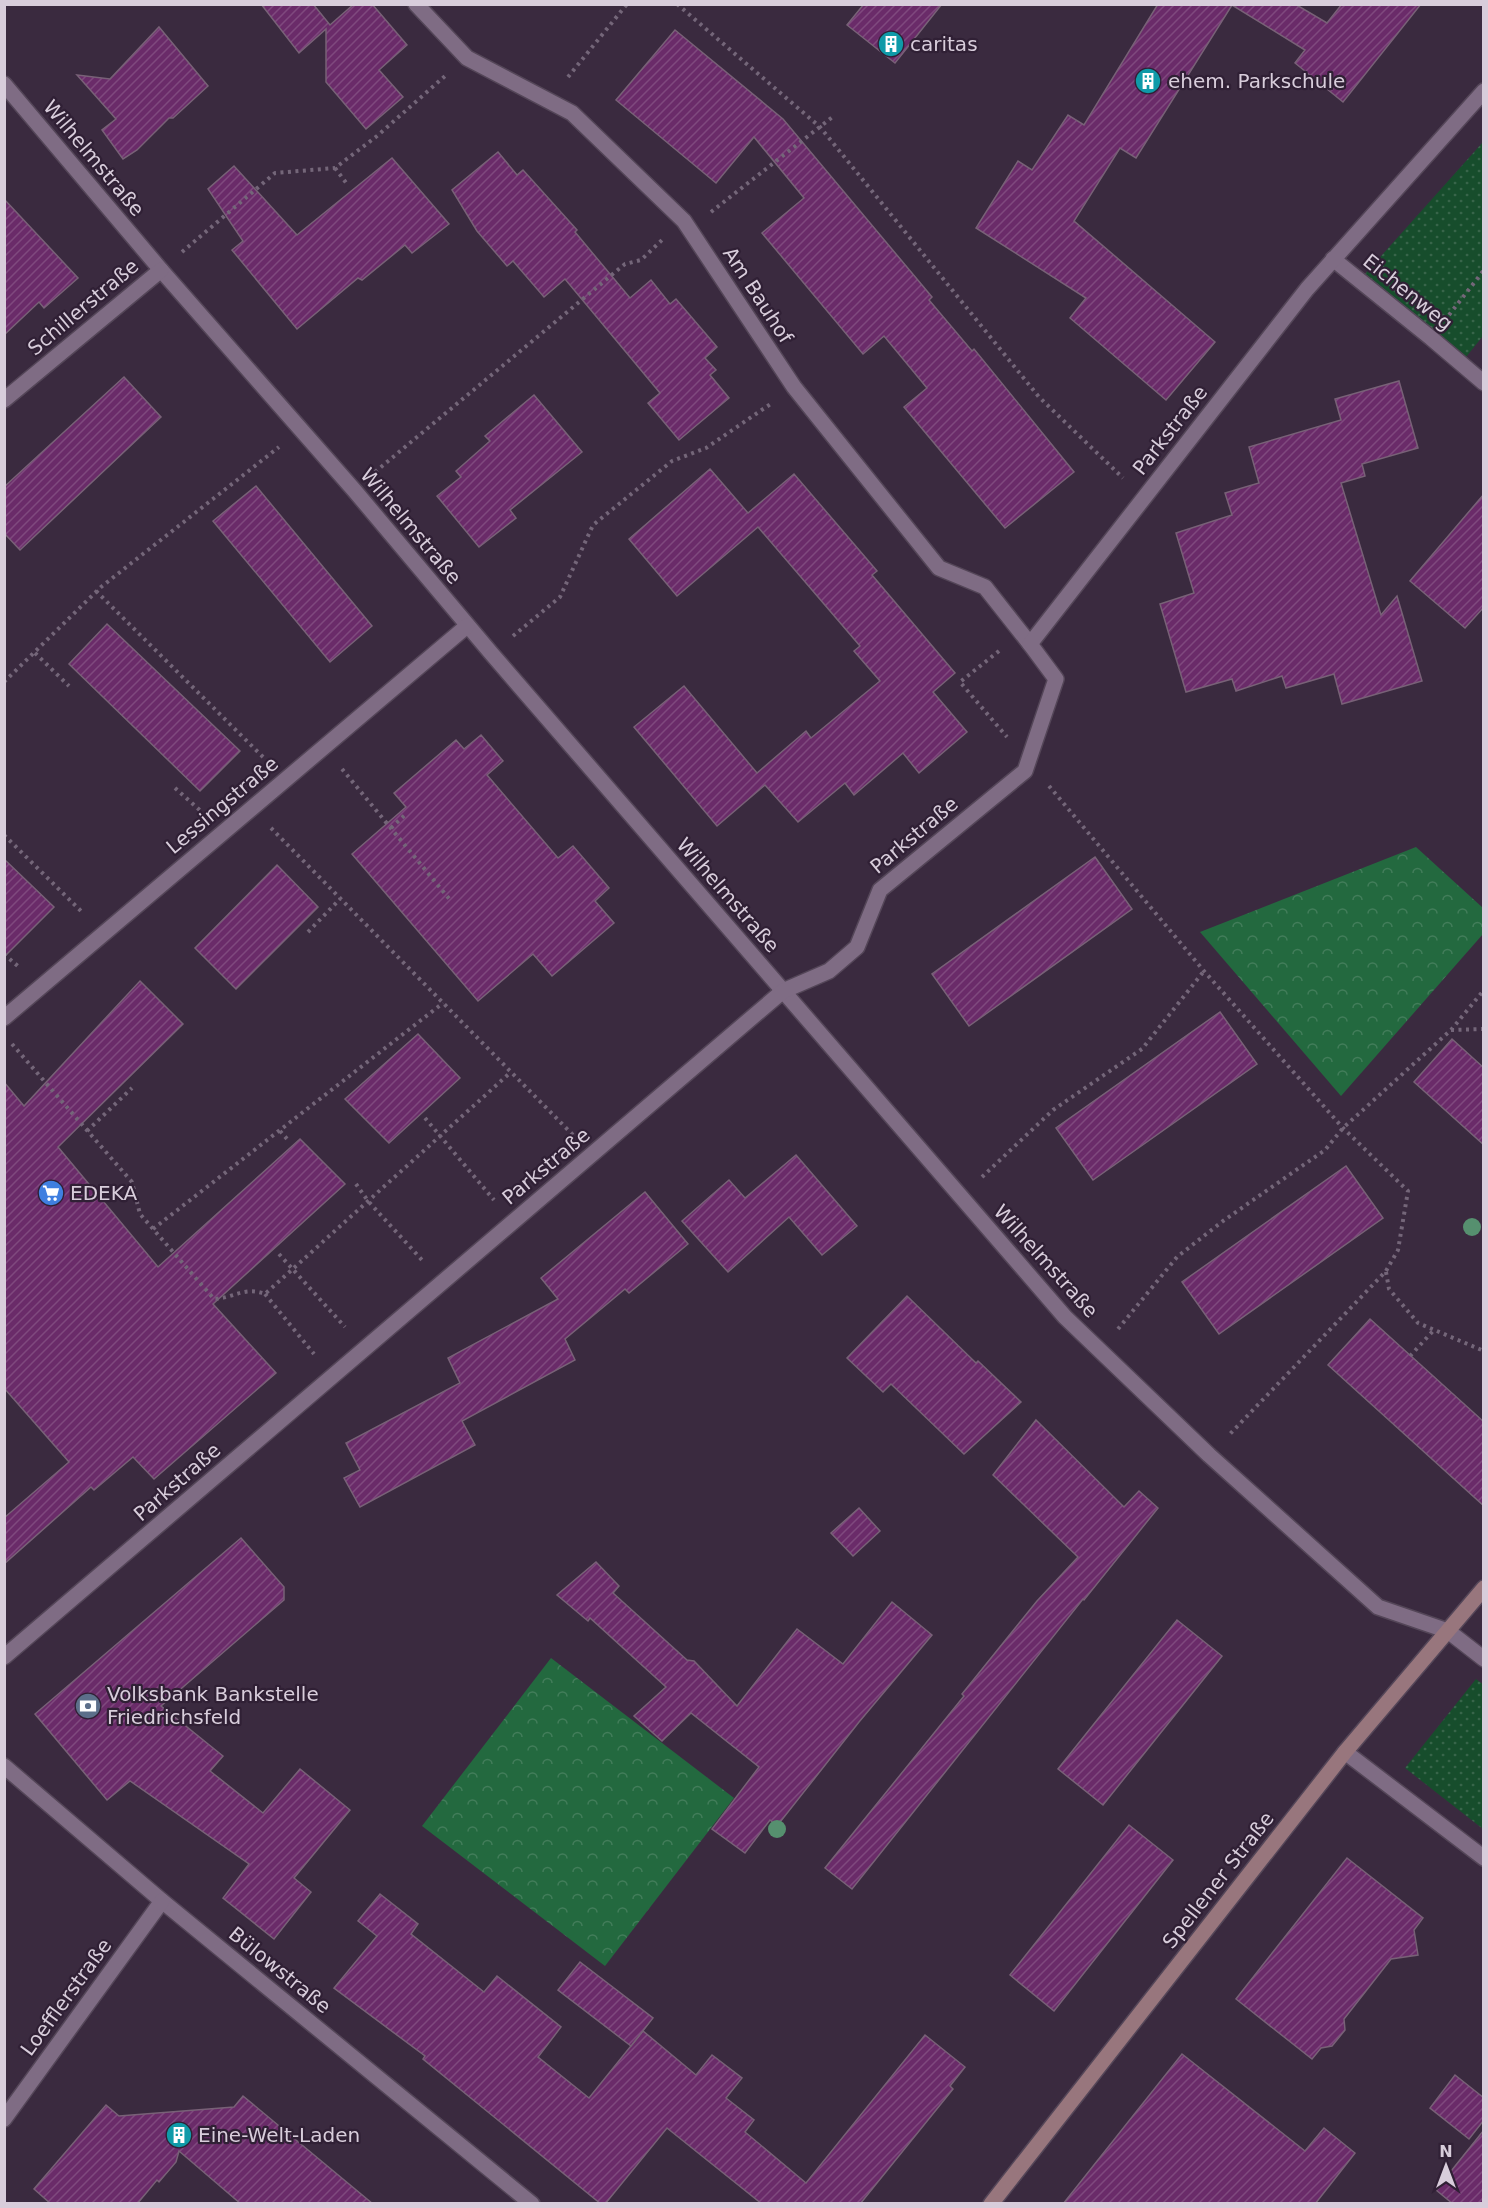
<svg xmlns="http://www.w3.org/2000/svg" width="1488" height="2208" font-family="'DejaVu Sans',sans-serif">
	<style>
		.forest { fill: url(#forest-crowns) }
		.park { fill: url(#park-dots) }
		.building { fill: url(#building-hatch); stroke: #786177; stroke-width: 1.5 }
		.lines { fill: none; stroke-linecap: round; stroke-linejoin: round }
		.lane-casing { stroke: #544658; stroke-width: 18 }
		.street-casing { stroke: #544658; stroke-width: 18 }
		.secondary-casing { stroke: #544658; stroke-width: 18 }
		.path { stroke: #746679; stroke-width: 4; stroke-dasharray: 3 4.5; stroke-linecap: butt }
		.lane { stroke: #7f6c84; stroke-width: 15 }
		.street { stroke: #7f6c84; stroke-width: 15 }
		.secondary { stroke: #98767d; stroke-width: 15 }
		.tree { fill: #56906f }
		.labels { text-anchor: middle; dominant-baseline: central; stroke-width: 4.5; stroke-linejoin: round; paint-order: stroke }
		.poi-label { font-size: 20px; fill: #d8cddb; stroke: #302035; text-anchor: start }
		.street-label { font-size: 20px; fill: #d8cddb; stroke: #302035 }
	</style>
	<defs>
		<pattern id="forest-crowns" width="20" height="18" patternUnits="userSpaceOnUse" patternTransform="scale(1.5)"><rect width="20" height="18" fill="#23693f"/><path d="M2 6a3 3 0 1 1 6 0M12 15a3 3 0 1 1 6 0" fill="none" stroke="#427d5a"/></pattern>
		<pattern id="park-dots" width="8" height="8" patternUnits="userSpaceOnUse" patternTransform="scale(1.5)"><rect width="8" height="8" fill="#174d2c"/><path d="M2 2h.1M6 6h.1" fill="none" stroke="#38654a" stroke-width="1.8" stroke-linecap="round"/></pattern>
		<pattern id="building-hatch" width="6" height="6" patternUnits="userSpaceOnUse" patternTransform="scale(1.5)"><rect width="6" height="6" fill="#6a2b69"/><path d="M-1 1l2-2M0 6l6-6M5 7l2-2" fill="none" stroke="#7f497e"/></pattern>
	</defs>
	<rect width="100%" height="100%" fill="#3a2a3f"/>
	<g class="forest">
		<polygon points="1416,847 1483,908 1483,934 1341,1096 1200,932"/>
		<polygon points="551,1658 734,1798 605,1966 422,1826"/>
	</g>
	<g class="park">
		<polygon points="1483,142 1483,336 1466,357 1365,274"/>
		<polygon points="1476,1679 1484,1685 1483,1829 1405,1768"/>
	</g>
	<g class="building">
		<polygon points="261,4 313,4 330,25 354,4 372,4 407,45 379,70 403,97 366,129 326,82 326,29 299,53"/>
		<polygon points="864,4 942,4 895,63 847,25"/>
		<polygon points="1158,4 1295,4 1327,23 1342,4 1421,4 1343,102 1295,63 1305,50 1232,5 1136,158 1120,148 1074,221 1215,342 1166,400 1070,318 1086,298 976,228 1018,161 1032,170 1068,115 1084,125"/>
		<polygon points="159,27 208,86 173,118 169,118 137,150 123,159 102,130 116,119 77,75 110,79"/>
		<polygon points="675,30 783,119 932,297 929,300 972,351 974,349 1074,472 1005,528 904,407 927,388 884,336 863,354 762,233 804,198 754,137 716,183 616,100"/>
		<polygon points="498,152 517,175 523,170 577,230 575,232 630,298 651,280 670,304 676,299 717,347 705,358 716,370 710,375 729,398 679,440 648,403 660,393 565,279 544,297 513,261 507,266 477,231 452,190"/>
		<polygon points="392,158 449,224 412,253 405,245 362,280 358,278 297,329 232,250 243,241 208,189 234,166 297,235"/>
		<polygon points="4,199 78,278 44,308 39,302 4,335"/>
		<polygon points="124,377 161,417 20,550 4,533 4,487"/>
		<polygon points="1399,381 1418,448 1362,464 1365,476 1341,483 1381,615 1397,596 1422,681 1342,704 1334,674 1286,688 1282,676 1236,691 1232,679 1186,692 1160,604 1194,593 1176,533 1232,515 1225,493 1259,483 1249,447 1341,420 1335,399"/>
		<polygon points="534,395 582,452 510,510 516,518 479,547 437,496 461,477 456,471 490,441 485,436"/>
		<polygon points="710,469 748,513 794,474 877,571 872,575 955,673 933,692 967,732 919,773 903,753 854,795 845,783 798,822 765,785 717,826 634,727 684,686 757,773 806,731 811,738 880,681 854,651 860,646 758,527 677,596 629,539"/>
		<polygon points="256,486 372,626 330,662 213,521"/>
		<polygon points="1484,494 1484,607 1465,628 1410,581"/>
		<polygon points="107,624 240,751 200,791 69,664"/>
		<polygon points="481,735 503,761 487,775 558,858 573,846 609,888 595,901 614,923 552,976 533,954 478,1001 352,854 406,807 394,793 456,740 464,749"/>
		<polygon points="1095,857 1132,909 969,1026 932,974"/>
		<polygon points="4,859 54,907 4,957"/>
		<polygon points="277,865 318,907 236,989 195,948"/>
		<polygon points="140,981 183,1024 58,1147 158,1267 300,1139 345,1184 213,1304 276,1373 154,1479 133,1457 94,1490 91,1487 4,1564 4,1518 69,1462 4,1388 4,1082 24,1106"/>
		<polygon points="1220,1012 1257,1064 1093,1180 1056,1128"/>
		<polygon points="418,1034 460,1078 389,1143 345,1099"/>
		<polygon points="1452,1039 1484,1068 1484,1145 1414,1082"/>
		<polygon points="796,1155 857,1226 822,1255 789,1217 728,1272 682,1221 729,1180 745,1198"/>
		<polygon points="1346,1166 1383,1218 1219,1334 1182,1282"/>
		<polygon points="645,1192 688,1244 629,1293 625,1289 565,1339 575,1360 462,1421 475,1445 360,1507 344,1478 360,1470 346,1443 460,1383 448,1358 558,1299 541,1278"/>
		<polygon points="907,1296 976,1363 978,1361 1021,1402 964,1454 891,1384 883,1392 847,1358"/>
		<polygon points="1370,1319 1484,1422 1484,1506 1328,1365"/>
		<polygon points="1036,1420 1124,1507 1139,1491 1158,1508 1084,1600 1083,1599 852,1889 825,1868 964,1696 962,1694 1037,1601 1078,1557 993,1475"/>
		<polygon points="859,1508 880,1531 853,1556 831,1533"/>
		<polygon points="241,1538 284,1587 284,1600 161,1706 223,1756 210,1771 263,1813 300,1769 350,1810 294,1878 311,1892 274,1939 223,1898 249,1864 130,1781 107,1800 35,1714"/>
		<polygon points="596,1562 619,1586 613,1593 687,1660 694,1661 737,1706 797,1629 843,1664 892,1602 932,1635 859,1722 777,1826 770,1820 745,1853 712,1829 759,1767 691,1713 662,1741 634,1716 666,1687 590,1618 588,1621 557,1595"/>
		<polygon points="1177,1620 1222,1656 1103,1805 1058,1769"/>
		<polygon points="1129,1825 1173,1860 1054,2011 1010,1975"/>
		<polygon points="1347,1858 1423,1918 1414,1930 1418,1955 1391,1959 1344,2019 1345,2030 1332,2046 1321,2048 1312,2059 1236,1999"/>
		<polygon points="380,1894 418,1924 411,1934 484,1992 497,1976 561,2027 538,2057 589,2098 643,2031 696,2075 712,2055 742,2078 726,2098 754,2120 745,2132 806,2183 925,2035 965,2067 950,2086 953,2089 860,2204 762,2204 667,2128 605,2204 601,2204 423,2059 425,2056 334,1988 377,1936 358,1921"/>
		<polygon points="580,1962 653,2018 631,2046 558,1990"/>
		<polygon points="1182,2054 1305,2151 1324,2128 1355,2153 1315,2204 1063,2204"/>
		<polygon points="1455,2075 1484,2098 1484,2120 1469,2139 1430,2108"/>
		<polygon points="243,2096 373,2204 241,2204 179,2151 176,2162 159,2182 157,2180 137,2204 51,2204 34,2189 106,2105 119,2116 234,2107"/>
		<polygon points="1484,2130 1484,2204 1453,2204 1436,2190"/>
	</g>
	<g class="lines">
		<g class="lane-casing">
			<polyline id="lane" points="1345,1752 1484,1858"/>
		</g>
		<g class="street-casing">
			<g id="street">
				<polyline points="416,4 467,58 572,113 684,221 794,387 939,568 985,587 1030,644"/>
				<polyline points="4,84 161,270 354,490 491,653 1065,1317 1209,1455 1378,1607 1448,1631 1484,1659"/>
				<polyline points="1333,259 1431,338 1484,383"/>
				<polyline points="4,400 161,270"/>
				<polyline points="4,1018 467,626"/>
				<polyline points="4,1657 783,991 829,971 857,947 880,890 1025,771 1056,679 1030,644 1307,289 1484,91"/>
				<polyline points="4,1766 162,1901 532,2204"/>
				<polyline points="4,2119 162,1901"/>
			</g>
		</g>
		<g class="secondary-casing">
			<polyline id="secondary" points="991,2204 1345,1752 1484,1588"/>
		</g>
		<g class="path">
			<polyline points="677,4 820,127 1039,397 1123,478"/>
			<polyline points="568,77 627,4"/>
			<polyline points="335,168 347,184"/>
			<polyline points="711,212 835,115"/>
			<polyline points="182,252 275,173 335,168 377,136 445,76"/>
			<polyline points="1449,315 1484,270"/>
			<polyline points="375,472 614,273 625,264 641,260 662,240"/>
			<polyline points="96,591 266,760"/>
			<polyline points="513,636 560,597 593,525 672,461 706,448 772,403"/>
			<polyline points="999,651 960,682 1007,737"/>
			<polyline points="35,653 69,686"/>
			<polyline points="4,682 101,587 279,447"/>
			<polyline points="342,769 451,901"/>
			<polyline points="1049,786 1204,971 1343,1128 1408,1191 1398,1250 1386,1271 1229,1435"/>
			<polyline points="175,788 203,813"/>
			<polyline points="271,828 573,1135"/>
			<polyline points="391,828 406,814"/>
			<polyline points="4,835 84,914"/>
			<polyline points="308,932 340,899"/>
			<polyline points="4,954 20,968"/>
			<polyline points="1451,1030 1484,1029"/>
			<path d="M12,1044L132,1182L140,1214L214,1299C234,1298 245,1286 265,1294L511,1072"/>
			<polyline points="425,1118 494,1200"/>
			<polyline points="87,1131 132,1088"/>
			<polyline points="280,1131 288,1140"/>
			<polyline points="982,1177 1053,1110 1142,1049 1204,971"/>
			<polyline points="356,1184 368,1201 422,1260"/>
			<polyline points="153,1229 443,1003"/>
			<polyline points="279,1254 345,1327"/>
			<polyline points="1386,1272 1389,1289 1418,1323 1484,1351"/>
			<polyline points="265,1294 314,1354"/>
			<polyline points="1118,1329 1177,1257 1223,1221 1325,1150 1343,1128 1451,1030 1484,990"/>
			<polyline points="1410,1356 1433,1331"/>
		</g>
		<use href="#lane" class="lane"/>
		<use href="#street" class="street"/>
		<use href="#secondary" class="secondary"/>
	</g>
	<g class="tree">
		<circle cx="1472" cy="1227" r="9"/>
		<circle cx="777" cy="1829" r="9"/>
	</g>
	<defs>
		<g id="building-disc" transform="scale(1.35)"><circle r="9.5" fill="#0f9aa8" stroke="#302035"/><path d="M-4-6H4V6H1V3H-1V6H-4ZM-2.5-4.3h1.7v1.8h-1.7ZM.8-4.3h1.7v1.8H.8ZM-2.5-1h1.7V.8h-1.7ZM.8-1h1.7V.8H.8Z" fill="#fff"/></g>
		<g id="supermarket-disc" transform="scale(1.35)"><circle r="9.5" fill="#3f7fe0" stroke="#302035"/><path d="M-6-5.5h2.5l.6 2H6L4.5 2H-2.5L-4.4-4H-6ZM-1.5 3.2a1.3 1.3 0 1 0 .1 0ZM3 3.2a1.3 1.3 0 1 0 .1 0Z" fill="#fff"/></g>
		<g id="bank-disc" transform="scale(1.35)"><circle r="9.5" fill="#5c6f8a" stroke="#302035"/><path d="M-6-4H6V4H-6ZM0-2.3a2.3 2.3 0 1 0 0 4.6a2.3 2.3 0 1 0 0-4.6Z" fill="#fff"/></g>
	</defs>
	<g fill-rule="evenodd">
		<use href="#building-disc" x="891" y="44"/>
		<use href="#building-disc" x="1148" y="81"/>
		<use href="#supermarket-disc" x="51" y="1193"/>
		<use href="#bank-disc" x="88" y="1706"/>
		<use href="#building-disc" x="179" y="2135"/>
	</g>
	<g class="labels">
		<g class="poi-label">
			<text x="910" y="44">caritas</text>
			<text x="1168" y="81">ehem. Parkschule</text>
			<text x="70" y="1193">EDEKA</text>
			<text x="107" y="1694">Volksbank Bankstelle<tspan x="107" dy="23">Friedrichsfeld</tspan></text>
			<text x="198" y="2135">Eine-Welt-Laden</text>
		</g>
		<g class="street-label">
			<text transform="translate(94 158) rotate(50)">Wilhelmstraße</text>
			<text transform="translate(1408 292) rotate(39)">Eichenweg</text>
			<text transform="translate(758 295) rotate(57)">Am Bauhof</text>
			<text transform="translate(83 307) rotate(-40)">Schillerstraße</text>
			<text transform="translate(1170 430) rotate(-52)">Parkstraße</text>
			<text transform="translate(411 526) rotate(50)">Wilhelmstraße</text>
			<text transform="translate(222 805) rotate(-40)">Lessingstraße</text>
			<text transform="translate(914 835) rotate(-40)">Parkstraße</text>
			<text transform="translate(728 895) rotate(49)">Wilhelmstraße</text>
			<text transform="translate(546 1166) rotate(-40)">Parkstraße</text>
			<text transform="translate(1046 1261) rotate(48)">Wilhelmstraße</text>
			<text transform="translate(177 1482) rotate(-41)">Parkstraße</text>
			<text transform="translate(1218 1880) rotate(-52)">Spellener Straße</text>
			<text transform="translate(280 1970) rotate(39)">Bülowstraße</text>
			<text transform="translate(66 1997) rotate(-54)">Loefflerstraße</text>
		</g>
	</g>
	<rect width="1488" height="2208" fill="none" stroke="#d8cddb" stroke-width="12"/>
	<g transform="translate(1446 2166)" stroke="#302035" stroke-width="4.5" paint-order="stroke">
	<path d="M0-4.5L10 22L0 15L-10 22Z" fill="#d8cddb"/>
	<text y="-9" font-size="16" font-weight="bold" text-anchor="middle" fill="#d8cddb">N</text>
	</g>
</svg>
